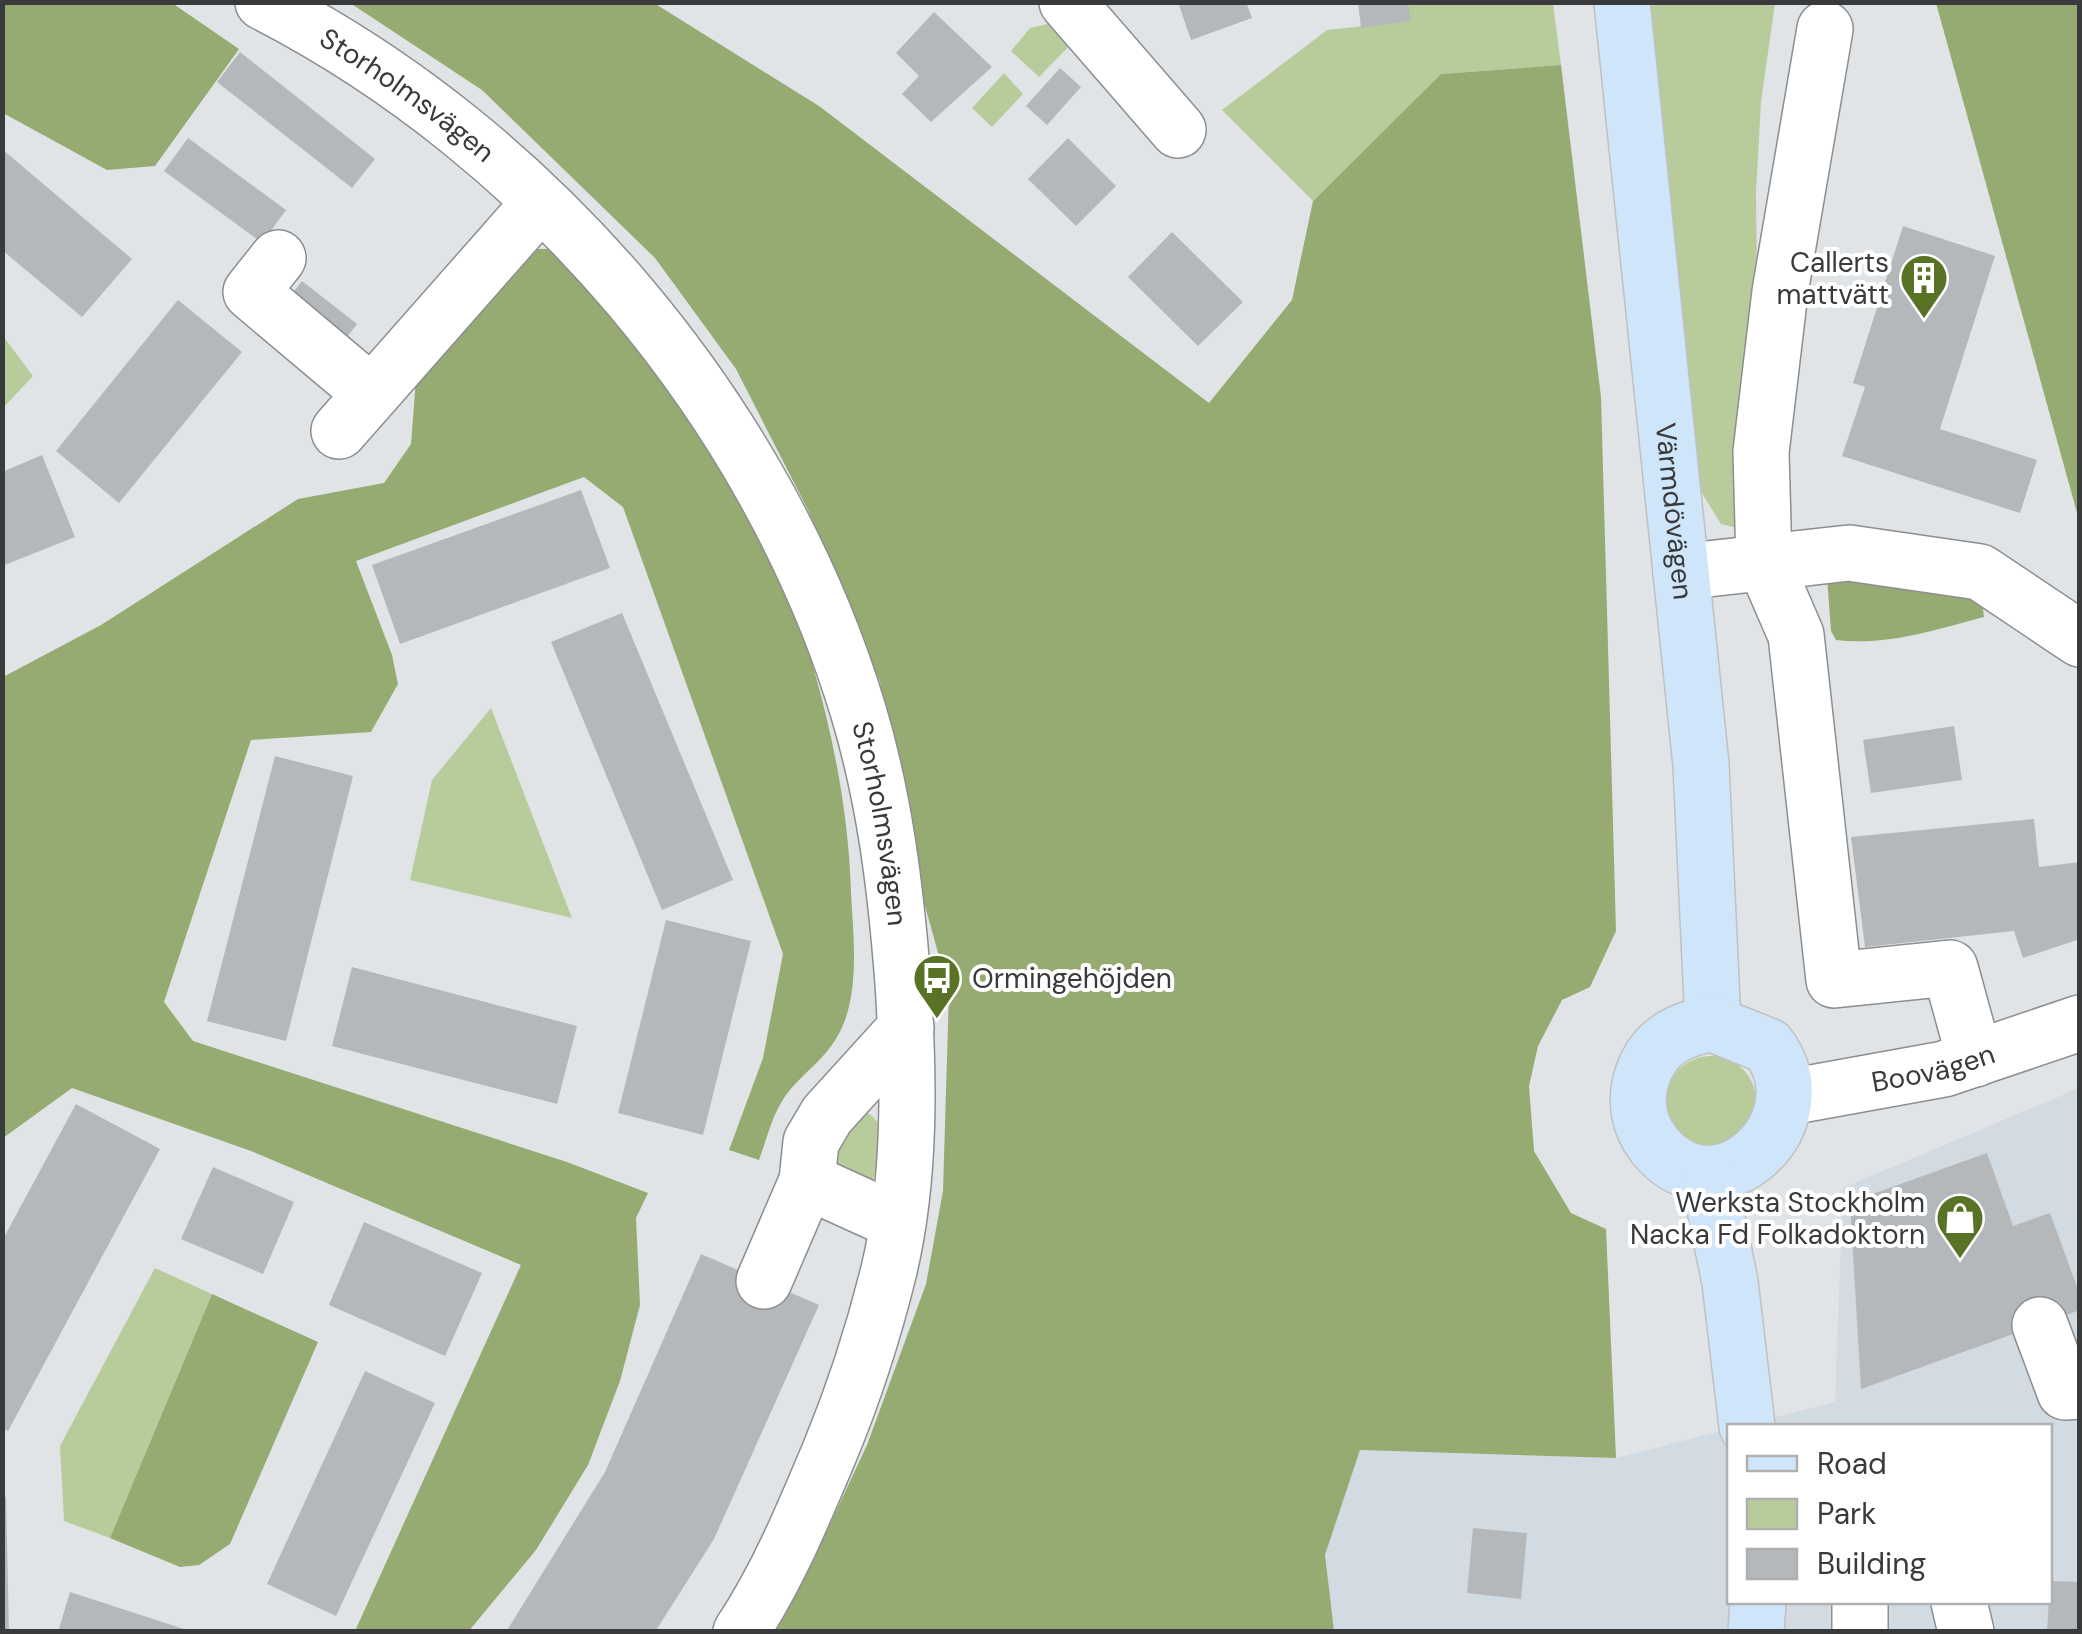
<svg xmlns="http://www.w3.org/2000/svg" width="2082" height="1634" font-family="'DM Sans',sans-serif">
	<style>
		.built { fill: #d2dae2 }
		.green { fill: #b8cc9b }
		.forest { fill: #95ab71 }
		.building { fill: #b5b8ba }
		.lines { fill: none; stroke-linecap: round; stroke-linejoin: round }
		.minor-casing { stroke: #8c8e90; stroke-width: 58 }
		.major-casing { stroke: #c0c0c0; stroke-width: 58 }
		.minor { stroke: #fff; stroke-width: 55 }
		.major { stroke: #cfe5fa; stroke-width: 55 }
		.labels { text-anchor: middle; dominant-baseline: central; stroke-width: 8; stroke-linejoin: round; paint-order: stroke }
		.street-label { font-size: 28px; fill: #393a3b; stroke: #fff }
		.poi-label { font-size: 28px; fill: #393a3b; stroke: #fff; text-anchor: end }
	</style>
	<rect width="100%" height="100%" fill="#e1e4e6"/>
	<polygon class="built" points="2079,1088 2079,1631 1334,1631 1325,1555 1360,1450 1616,1458 1729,1429 1730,1602 2050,1602 2050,1426 1740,1426 1835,1402 1843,1188"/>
	<g class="green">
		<polygon points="1408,3 1553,3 1561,65 1441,74 1313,201 1222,110 1327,30 1410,21"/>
		<polygon points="1649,3 1775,3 1761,102 1756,192 1757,283 1738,528 1721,524 1695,482"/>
		<polygon points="1060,21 1078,37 1039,77 1011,51 1030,28"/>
		<polygon points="1004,73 1023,94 992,127 972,108"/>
		<polygon points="3,336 33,376 3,408"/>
		<polygon points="491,708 572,918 410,880 432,780"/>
		<circle cx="1711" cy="1101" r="45"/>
		<path d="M862,1110C894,1124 882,1156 871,1184L862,1186L829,1159Z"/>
		<polygon points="155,1268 212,1294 110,1538 64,1521 60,1446"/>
	</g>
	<g class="forest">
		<polygon points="2,3 172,3 239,49 155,166 107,170 3,113"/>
		<polygon points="350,3 654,3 819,106 1209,403 1292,300 1313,201 1441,74 1561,65 1601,397 1616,931 1590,987 1562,1000 1538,1046 1529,1086 1534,1151 1571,1213 1606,1229 1616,1458 1360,1450 1325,1555 1334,1631 770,1631 831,1522 867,1445 926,1284 943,1191 949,992 901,820 880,682 808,510 736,369 655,258 482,90"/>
		<polygon points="1936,3 2079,3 2079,520"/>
		<path d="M525,249H549C632,336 743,468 785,581C821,679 848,788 851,892C853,933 859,980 845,1020C831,1060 797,1074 781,1103C771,1120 766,1141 759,1160L729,1150L763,1058L783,954L623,507L584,477L356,561L392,655L398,684L371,732L251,740L164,1002L193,1041L567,1162L648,1193L636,1218L640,1305L620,1381L588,1465L536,1550L468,1632L355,1631L521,1265L251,1151L72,1088L3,1138V677L101,625L298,499L384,483L411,444L416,379Z"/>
		<path d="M1827,577L1981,594L1984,617C1935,630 1887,646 1836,640L1831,631Z"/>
		<polygon points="212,1294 318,1342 230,1544 199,1565 180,1567 110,1538"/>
	</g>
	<g class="building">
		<polygon points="1178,2 1246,2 1252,18 1191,40"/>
		<polygon points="1358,2 1408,2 1411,21 1361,28"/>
		<polygon points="934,12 992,67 931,122 902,94 919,76 896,53"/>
		<polygon points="240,52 375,159 352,188 217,82"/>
		<polygon points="1060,68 1081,87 1047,125 1026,106"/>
		<polygon points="188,138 286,210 262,243 164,171"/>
		<polygon points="1068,138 1116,186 1076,226 1028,179"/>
		<polygon points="2,149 132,259 82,317 2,250"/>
		<polygon points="1903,226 1995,256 1940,429 2037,460 2020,513 1842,456 1865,387 1853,383"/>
		<polygon points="1172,232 1243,302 1198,346 1128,277"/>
		<polygon points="302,281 357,324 338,349 283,305"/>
		<polygon points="178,300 242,352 119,503 56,451"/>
		<polygon points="42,455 75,537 2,566 2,472"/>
		<polygon points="581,490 610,568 400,644 372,565"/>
		<polygon points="622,613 733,880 662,910 551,642"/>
		<polygon points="1954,726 1962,780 1871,793 1863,740"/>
		<polygon points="275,756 353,776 286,1041 207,1021"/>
		<polygon points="2034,819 2039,867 2080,862 2080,939 2023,958 2014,931 1865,947 1851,837"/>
		<polygon points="666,920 751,941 703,1135 618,1113"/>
		<polygon points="352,967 577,1026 557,1104 332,1046"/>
		<polygon points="76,1104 160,1149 8,1431 2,1428 2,1241"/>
		<polygon points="1987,1153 2013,1226 2050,1213 2080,1295 2080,1310 1861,1389 1850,1202"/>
		<polygon points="213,1167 294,1202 263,1274 181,1239"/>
		<polygon points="364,1222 482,1273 445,1356 329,1305"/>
		<polygon points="701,1254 819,1305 714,1539 655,1632 506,1632 605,1472"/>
		<polygon points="365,1371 435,1403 336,1616 267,1584"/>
		<polygon points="2,1497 6,1497 9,1632 2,1632"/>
		<polygon points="1473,1528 1527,1533 1521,1599 1467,1593"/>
		<polygon points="2050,1581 2080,1582 2080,1632 2047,1632"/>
		<polygon points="70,1592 190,1631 190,1632 58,1632"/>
	</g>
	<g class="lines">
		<g class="minor-casing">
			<g id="minor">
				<path id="s1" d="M263,2C540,144 767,411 858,710C885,799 896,891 903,983C909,1077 911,1178 889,1270C874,1331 854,1393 830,1451C804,1513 778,1576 741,1632"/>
				<polyline points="1067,2 1178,130"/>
				<polyline points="1825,29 1780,292 1761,452 1764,561 1796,635 1834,980 1950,968 1975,1059"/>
				<polyline points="278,258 251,292 371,393"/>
				<polyline points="339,431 539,204"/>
				<polyline points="1681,572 1849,553 1980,572 2080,639"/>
				<path id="s2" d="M1784,1098L1944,1069L2080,1023"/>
				<polyline points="807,1181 895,1221"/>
				<polyline points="764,1281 807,1181 811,1142 827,1115 906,1028"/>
				<polyline points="2040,1325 2065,1392 2080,1391"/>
				<polyline points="1959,1602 1966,1632"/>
				<polyline points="1860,1632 1860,1602"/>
			</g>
		</g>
		<g class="major-casing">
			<g id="major">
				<path id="s3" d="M1622,2L1701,765L1713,1024"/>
				<path d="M1713,1024L1768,1046C1825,1121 1718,1223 1655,1146C1638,1125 1634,1099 1643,1074C1655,1041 1681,1028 1713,1024Z"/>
				<polyline points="1708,1175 1730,1282 1747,1426"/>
				<polyline points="1756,1632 1758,1602"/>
			</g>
		</g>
		<use href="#minor" class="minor"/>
		<use href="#major" class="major"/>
	</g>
	<defs>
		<g id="building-pin" transform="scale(2.5)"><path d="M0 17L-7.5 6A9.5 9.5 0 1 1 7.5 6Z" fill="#597326" stroke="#fff"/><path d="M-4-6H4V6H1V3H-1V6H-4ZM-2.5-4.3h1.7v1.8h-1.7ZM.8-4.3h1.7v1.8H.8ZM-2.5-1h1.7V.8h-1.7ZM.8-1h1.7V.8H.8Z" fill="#fff"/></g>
		<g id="bus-pin" transform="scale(2.5)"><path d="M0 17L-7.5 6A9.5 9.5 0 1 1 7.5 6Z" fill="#597326" stroke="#fff"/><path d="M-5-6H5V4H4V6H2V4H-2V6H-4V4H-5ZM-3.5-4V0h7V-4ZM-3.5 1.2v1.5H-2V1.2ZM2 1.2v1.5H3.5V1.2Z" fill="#fff"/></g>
		<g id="shop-pin" transform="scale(2.5)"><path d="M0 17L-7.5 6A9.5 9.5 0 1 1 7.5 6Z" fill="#597326" stroke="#fff"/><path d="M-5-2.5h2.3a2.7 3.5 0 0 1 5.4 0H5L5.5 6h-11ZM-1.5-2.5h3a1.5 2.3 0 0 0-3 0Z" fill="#fff"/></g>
	</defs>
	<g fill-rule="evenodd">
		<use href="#building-pin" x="1924" y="278"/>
		<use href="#bus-pin" x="937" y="978"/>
		<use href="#shop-pin" x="1960" y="1218"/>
	</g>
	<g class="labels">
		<g class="street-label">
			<text stroke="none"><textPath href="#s1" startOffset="172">Storholmsvägen</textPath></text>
			<text stroke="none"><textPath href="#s3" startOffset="512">Värmdövägen</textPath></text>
			<text stroke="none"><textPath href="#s1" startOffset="1065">Storholmsvägen</textPath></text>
			<text stroke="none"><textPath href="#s2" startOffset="152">Boovägen</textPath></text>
		</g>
		<g class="poi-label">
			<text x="1889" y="262">Callerts<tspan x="1889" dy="32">mattvätt</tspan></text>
			<text x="972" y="978" text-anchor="start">Ormingehöjden</text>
			<text x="1925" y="1202">Werksta Stockholm<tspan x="1925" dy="32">Nacka Fd Folkadoktorn</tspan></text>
		</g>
	</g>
	<rect width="2082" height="1634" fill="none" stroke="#393a3b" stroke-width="10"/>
	<rect x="1727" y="1424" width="325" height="180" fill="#ffffff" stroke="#b0b0b1" stroke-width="2.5"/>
	<rect x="1747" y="1456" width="50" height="15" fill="#cfe5fa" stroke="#b0b0b1" stroke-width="2.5"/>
	<text x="1817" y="1474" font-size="30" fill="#393a3b">Road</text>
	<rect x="1747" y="1499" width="50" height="30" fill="#b8cc9b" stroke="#b0b0b1" stroke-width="2.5"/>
	<text x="1817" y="1524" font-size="30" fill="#393a3b">Park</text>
	<rect x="1747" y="1549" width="50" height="30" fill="#b5b8ba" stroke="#b0b0b1" stroke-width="2.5"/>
	<text x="1817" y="1574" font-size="30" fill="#393a3b">Building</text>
</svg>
